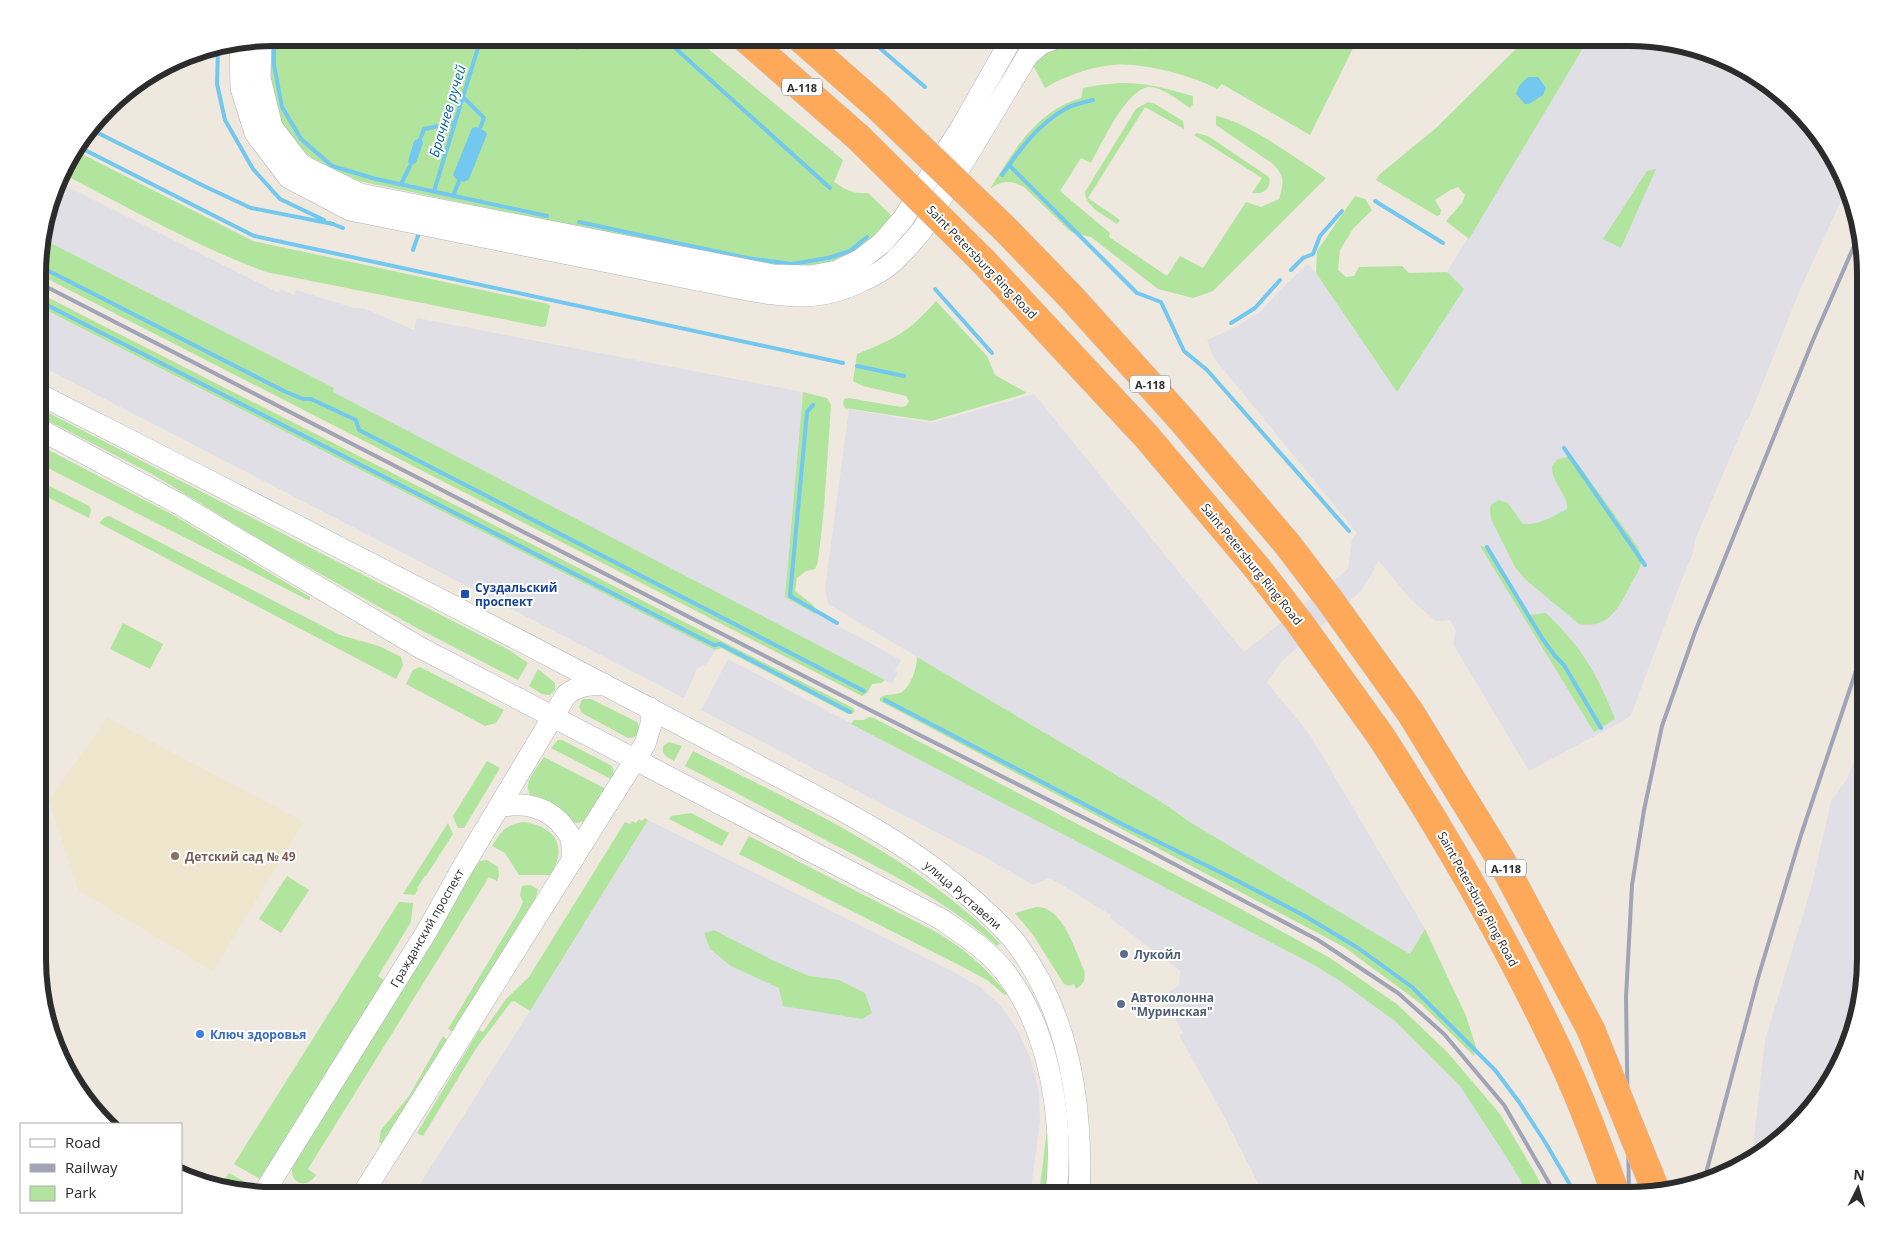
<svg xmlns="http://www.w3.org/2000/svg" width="1903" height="1233" font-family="'Open Sans',sans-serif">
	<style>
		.industrial { fill: #e1dfe6 }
		.education { fill: #efe6ce }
		.green { fill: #b1e49c }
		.water { fill: #72c8ef }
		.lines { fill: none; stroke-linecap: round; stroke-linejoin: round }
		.stream { stroke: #72c8ef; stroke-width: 4 }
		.secondary-casing { stroke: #b2b4bf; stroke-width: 22 }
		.highway-casing { stroke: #c8c8c8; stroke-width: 29 }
		.secondary { stroke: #fff; stroke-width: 21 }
		.highway { stroke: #fea859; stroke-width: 28 }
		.rail { stroke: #a1a3b6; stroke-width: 4 }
		.highway-bridge-casing { stroke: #c8c8c8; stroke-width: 29; stroke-linecap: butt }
		.highway-bridge { stroke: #fea859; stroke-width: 28 }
		.transit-dot { fill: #1a4fb4; stroke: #fff; stroke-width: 2 }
		.education-dot { fill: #8d6e63; stroke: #fff; stroke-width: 2 }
		.service-dot { fill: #5c6f8a; stroke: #fff; stroke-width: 2 }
		.shop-dot { fill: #3f7fe0; stroke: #fff; stroke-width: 2 }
		.labels { text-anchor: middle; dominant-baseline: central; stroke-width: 4; stroke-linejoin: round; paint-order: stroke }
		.shield { fill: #fff; stroke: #6b6b6b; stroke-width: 1 }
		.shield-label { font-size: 11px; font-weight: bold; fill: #2c2c2c }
		.street-label { font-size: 12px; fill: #2c2c2c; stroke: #fff }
		.transit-label { font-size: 12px; font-weight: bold; fill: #164399; stroke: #fff; text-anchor: start }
		.education-label { font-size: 12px; font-weight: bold; fill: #785e54; stroke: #fff; text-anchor: start }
		.service-label { font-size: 12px; font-weight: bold; fill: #4e5e75; stroke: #fff; text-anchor: start }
		.shop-label { font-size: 12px; font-weight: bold; fill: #366cbe; stroke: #fff; text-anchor: start }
		.water-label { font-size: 14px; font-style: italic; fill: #0e679f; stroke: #fff }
		.rim { fill: none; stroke: #2c2c2c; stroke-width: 6 }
	</style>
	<rect width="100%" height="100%" fill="#eee8df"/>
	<g class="industrial">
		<polygon points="1589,38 1629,38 1705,50 1760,78 1834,156 1845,192 1799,292 1748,420 1746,420 1695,540 1693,553 1682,579 1631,715 1621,722 1529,771 1453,644 1456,631 1450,620 1436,621 1410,599 1379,561 1361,591 1282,661 1267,682 1310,735 1425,929 1410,954 1193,824 1160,801 828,604 825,589 849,409 931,423 1034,394 1244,652 1348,569 1352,539 1357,533 1214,358 1207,340 1234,328 1260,312 1285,285 1308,264 1316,273 1397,392 1463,289 1447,272"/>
		<polygon points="58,182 279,293 281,289 294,295 296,290 354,308 363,308 414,330 417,318 803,392 785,597 901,660 895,671 898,673 892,684 333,392 334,388 41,238"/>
		<polygon points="39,307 715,650 708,663 697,669 684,698 39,365"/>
		<polygon points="728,659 1316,966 1343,983 1396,1022 1460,1086 1507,1158 1529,1195 1264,1195 1226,1120 1179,1035 1183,1033 1163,995 1179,986 1180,970 1110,918 1111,915 1050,878 1033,885 990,860 701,710"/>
		<polygon points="1865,717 1865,974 1853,1035 1825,1090 1755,1157 1752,1156 1765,1040 1812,885 1831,801 1847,779 1855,758"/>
		<polygon points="648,820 954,972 981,988 1001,1006 1017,1029 1030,1057 1039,1092 1040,1122 1030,1195 413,1195 530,1011"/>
	</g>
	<polygon class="education" points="107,718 304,822 213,971 78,890 49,800"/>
	<g class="green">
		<path d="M274,38H695L843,160L834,182C846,190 853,194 868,193L894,218L871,244L828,265L804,268L746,262L354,180L327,170L301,149L283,127L269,77L268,39Z"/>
		<path d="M1192,38H1358L1310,135L1222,84L1217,89C1194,76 1141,62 1114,65C1093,66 1062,77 1045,88L1032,63C1041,56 1053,43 1063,41C1080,37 1096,45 1113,47C1145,52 1162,49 1192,38Z"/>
		<polygon points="1527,38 1589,38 1469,239 1446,221 1462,203 1465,195 1458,187 1450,190 1435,200 1441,210 1440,215 1437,216 1376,180 1379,175 1436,128"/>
		<path d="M1120,83C1146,82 1168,89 1193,96V104L1190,108C1179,101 1163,87 1149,87C1126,89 1101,145 1091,163L1081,158L1060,191L1110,233L1109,237L1167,276L1180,256L1203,268L1246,202L1261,207L1279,199C1284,183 1285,176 1273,164L1216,125V116C1246,121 1298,160 1326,178L1213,291L1193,298L1158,289L1091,237L1071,232L1024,187C1011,180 1002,180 990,189C1013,152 1036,111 1081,98L1083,88L1099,85Z"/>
		<path d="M1148,102L1155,104L1183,121L1184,129L1145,107L1088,198L1120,220L1117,224C1106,216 1085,207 1085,192L1136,109Z"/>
		<path d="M1197,133L1208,136L1269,177C1272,188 1263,195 1252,193L1262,178L1194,135Z"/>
		<path d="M76,151L253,241L548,304L550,306L546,326L542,327L266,272C195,246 128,207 61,173Z"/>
		<polygon points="1656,169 1621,248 1603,239 1647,171"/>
		<polygon points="1355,196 1365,199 1372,210 1353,229 1340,250 1338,270 1346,277 1354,276 1359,267 1402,266 1409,273 1447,272 1464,289 1397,392 1316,273 1317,251"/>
		<polygon points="41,238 334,388 333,392 885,680 881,683 872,684 867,693 862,696 40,275 39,244"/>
		<polygon points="39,293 853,708 855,711 852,714 848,714 721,648 715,650 40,307"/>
		<path d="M936,301L987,356L995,375L1027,393L931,421L845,408L843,404L844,399L848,398L901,407L906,406L909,401L906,396L863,386L853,381L857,354C895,339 909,332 936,301Z"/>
		<polygon points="803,392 827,398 831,405 824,508 818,562 815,569 806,571 797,578 795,591 814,606 815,614 785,597"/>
		<polygon points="39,408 509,650 528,663 518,680 415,627 276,549 152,474 39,416"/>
		<polygon points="39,445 173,515 310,597 310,600 308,600 40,464"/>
		<path d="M1567,457L1578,464L1635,543C1638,548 1642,554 1641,561C1641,569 1634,578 1630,586C1619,608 1608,629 1579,624L1526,580L1515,567L1491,519L1490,508L1492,504L1499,500L1508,503L1523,524C1539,526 1553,516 1567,509C1569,496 1551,482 1552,466L1558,459Z"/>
		<polygon points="39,481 89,506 91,510 89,518 39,493"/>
		<polygon points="109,516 340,635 379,646 401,657 403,665 396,679 99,523 105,517"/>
		<path d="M1480,546L1487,547L1529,615L1546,613C1582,648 1597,673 1615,719L1594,732Z"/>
		<polygon points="123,623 163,644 150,669 110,649"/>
		<path d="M917,657L1160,801L1193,824L1410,954L1425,929L1466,1016L1476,1047L1474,1056L1421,1004L1344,947L880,701V698C886,693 893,696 900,693C911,688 917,668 917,657Z"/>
		<polygon points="420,667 504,710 496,723 485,726 406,684 413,670"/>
		<polygon points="538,669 555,683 555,690 550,695 542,694 529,686"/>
		<path d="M584,699H591L637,722L640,729C638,735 635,738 628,738L582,713L579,707L582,700Z"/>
		<polygon points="869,717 874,718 1243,910 1330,958 1398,1005 1448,1053 1500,1114 1535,1173 1546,1195 1529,1195 1507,1158 1460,1086 1396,1022 1343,983 1316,966 851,724 854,720 864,720"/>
		<polygon points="558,740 562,740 612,766 614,774 611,779 551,748"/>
		<path d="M669,742L682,746L674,761C667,757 660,754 664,745Z"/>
		<path d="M693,751C802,807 913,855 1000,943L997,946C948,902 891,874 833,844C784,818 735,792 685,766Z"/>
		<path d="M544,757L606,789L586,821L576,823L531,796C521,784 537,768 544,757Z"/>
		<polygon points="487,761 500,768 464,828 458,828 453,816"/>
		<polygon points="691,813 729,833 722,846 669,819 671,816"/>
		<polygon points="645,818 648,820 530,1011 514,1001 511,1002 477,1047 423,1136 417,1133 479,1030 483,1032 506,999 529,977 625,822 630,824 632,821 636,823 639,819 642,821"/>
		<path d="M523,822C555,826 569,847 550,875H519L505,853L492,846C502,831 505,825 523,822Z"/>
		<polygon points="448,823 453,834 426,876 425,876 417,888 418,889 415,895 403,894"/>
		<path d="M749,836L938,933C966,950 987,969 1007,994L1005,995L987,980L959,965L739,854Z"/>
		<path d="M487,860L498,867L499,875L497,881L489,877L308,1169L316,1175C307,1189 290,1185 292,1167L476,866L480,861Z"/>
		<polygon points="287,876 309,890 281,933 259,919"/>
		<polygon points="530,885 538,889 535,901 453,1032 448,1029 519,911 523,902 520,895 522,886"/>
		<polygon points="399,902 413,903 411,922 378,976 384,980 260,1179 234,1164"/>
		<path d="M1036,907C1062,905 1075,950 1084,970C1086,979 1084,984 1076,989L1074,984L1069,986L1064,984L1033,935L1015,913Z"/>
		<polygon points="714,930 774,961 809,976 839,980 865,993 872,1013 862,1019 783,1006 779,988 731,966 710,949 704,933"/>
		<polygon points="443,1036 448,1041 384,1145 379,1142 381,1130 409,1096"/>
		<polygon points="1047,1130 1048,1130 1049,1173 1046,1195 1039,1195"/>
		<polygon points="229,1173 254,1187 251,1192 220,1187"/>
	</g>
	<g class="water">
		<polygon points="562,38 587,38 577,50"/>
		<polygon points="1528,77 1538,77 1546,88 1543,95 1529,104 1525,104 1516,94 1519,86"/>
		<polygon points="476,127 485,131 487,134 469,179 464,182 456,179 453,175 472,128"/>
		<polygon points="421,137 423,143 416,163 410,166 408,161 414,141"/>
	</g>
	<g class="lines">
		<g class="stream">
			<polyline points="274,38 274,65 282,107 301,139 332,166 376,179 547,216"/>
			<polyline points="664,38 830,188"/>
			<polyline points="868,38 925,87"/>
			<polyline points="218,49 217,84 225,120 253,169 280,199 324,220"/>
			<polyline points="463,97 484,118 480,128"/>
			<polyline points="92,130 206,187 251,208 333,224"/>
			<polyline points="421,137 424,129 454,123"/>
			<polyline points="79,147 254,236 843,363"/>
			<polyline points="1009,165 1137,293 1161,302 1184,351 1207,370 1349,531"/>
			<path d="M1002,175C1020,149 1039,123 1067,108C1074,104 1084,102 1093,100"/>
			<polyline points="401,184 410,166"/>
			<polyline points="434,191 481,38"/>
			<polyline points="453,196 459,181"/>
			<polyline points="1375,201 1443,243"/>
			<polyline points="579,222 747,258 792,264 828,258 850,251 867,237"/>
			<polyline points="330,223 343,228"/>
			<polyline points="413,250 419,233"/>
			<polyline points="39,266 284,391 303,399 311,399 356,420 359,430 864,691"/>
			<polyline points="1291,270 1303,258 1313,254 1320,236 1342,211"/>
			<polyline points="935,289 992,353"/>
			<polyline points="39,301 714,645 720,644 850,712"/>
			<polyline points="1231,323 1255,308 1280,280"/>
			<polyline points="857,366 904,376"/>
			<polyline points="813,405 807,412 790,596 837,623"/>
			<polyline points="1564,448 1645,565"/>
			<polyline points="1487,547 1542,638 1555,656 1564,665 1601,728"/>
			<polyline points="885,700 1122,824 1236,880 1305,916 1358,948 1412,987 1495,1070 1519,1102 1545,1142 1576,1195"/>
		</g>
		<g class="secondary-casing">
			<g id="secondary">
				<polyline points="261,40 260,78 272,127 301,165 360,194 773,275 811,276 837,271 860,260 882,243 903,219 962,126 1012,38"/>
				<path d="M240,44L241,88L255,133L289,178L350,210L727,286C777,295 814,305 862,281C873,276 883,271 892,263C903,253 913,241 923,229L1028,55L1041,44L1056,38"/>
				<path d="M39,394C247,500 454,605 660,714C710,740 759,766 808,792C868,824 920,853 971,898C987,912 1003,927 1016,943C1070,1015 1083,1108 1079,1195"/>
				<path d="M39,429L179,504L419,647L941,919C964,935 988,950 1005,972C1051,1032 1064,1122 1056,1195"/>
				<path d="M499,807C524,801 550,807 566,830C568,833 571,836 571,840C573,846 572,854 573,860"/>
				<path d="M263,1194L427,931L461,870L566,695C578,685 589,685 604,684"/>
				<polyline points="362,1195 645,744 652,721 650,708"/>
			</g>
		</g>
		<g class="highway-casing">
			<g id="highway">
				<polyline points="745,38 858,137"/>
				<polyline points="800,38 878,107"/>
				<polyline points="1005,229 1071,297 1180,418 1288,545"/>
				<polyline points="984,262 1147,437 1258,569"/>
				<polyline points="1410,712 1501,860 1591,1030"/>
				<path d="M1380,735C1445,835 1504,937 1555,1044C1579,1093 1598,1144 1616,1195"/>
			</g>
		</g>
		<use href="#secondary" class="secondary"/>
		<use href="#highway" class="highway"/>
		<g class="rail">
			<polyline points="39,283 864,707 1142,847 1318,940 1398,993 1444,1034 1504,1105 1556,1195"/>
			<polyline points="1705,1177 1758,978 1801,835 1865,644"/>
			<polyline points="1629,1195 1626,997 1632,885 1644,810 1662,726 1695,632 1813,340 1858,237"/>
		</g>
		<g class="highway-bridge-casing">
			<g id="highway-bridge">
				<polyline points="878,107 1005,229"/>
				<polyline points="858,137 984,262"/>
				<polyline points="1288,545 1329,599 1410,712"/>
				<polyline points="1258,569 1299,622 1380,735"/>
				<polyline points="1591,1030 1656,1191"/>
			</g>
		</g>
		<use href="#highway-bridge" class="highway-bridge"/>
	</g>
	<rect class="transit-dot" x="460" y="589" width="10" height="10" rx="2.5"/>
	<circle class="education-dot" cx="175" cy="856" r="5"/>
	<g class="service-dot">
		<circle cx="1124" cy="954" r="5"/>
		<circle cx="1121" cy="1004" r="5"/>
	</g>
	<circle class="shop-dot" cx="200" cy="1034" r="5"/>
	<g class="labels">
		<g class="shield">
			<rect x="782" y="78.5" width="40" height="17" rx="4"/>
			<rect x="1130" y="375.5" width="40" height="17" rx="4"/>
			<rect x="1486" y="859.5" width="40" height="17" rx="4"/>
		</g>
		<g class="shield-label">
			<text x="802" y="87">А-118</text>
			<text x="1150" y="384">А-118</text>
			<text x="1506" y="868">А-118</text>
		</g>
		<g class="street-label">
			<text transform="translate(982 262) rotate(46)">Saint Petersburg Ring Road</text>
			<text transform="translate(1252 564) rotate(51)">Saint Petersburg Ring Road</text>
			<text transform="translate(963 895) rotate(41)">улица Руставели</text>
			<text transform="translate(1478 899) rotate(61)">Saint Petersburg Ring Road</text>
			<text transform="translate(427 928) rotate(-60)">Гражданский проспект</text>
		</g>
		<g class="transit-label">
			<text x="475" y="587">Суздальский<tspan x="475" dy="14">проспект</tspan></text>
		</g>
		<g class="education-label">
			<text x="185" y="856">Детский сад № 49</text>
		</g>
		<g class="service-label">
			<text x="1134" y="954">Лукойл</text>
			<text x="1131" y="997">Автоколонна<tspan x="1131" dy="14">"Муринская"</tspan></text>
		</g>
		<g class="shop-label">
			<text x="210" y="1034">Ключ здоровья</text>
		</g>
		<g class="water-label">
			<text transform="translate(447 111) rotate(-73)">Брачнев ручей</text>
		</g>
	</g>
	<path d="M0 0H1903V1233H0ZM274 46H1629A228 228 0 0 1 1857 274V959A228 228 0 0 1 1629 1187H274A228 228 0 0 1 46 959V274A228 228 0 0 1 274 46Z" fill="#fff" fill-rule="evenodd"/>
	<path class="rim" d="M274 46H1629A228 228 0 0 1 1857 274V959A228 228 0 0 1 1629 1187H274A228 228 0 0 1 46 959V274A228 228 0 0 1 274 46Z"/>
	<rect x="20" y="1123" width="162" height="90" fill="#ffffff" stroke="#ababab"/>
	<rect x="30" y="1139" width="25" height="8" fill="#ffffff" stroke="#ababab"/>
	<text x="65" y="1148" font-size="15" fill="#2c2c2c">Road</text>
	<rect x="30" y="1164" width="25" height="8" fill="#a1a3b6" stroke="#ababab"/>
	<text x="65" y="1173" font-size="15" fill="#2c2c2c">Railway</text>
	<rect x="30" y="1186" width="25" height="15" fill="#b1e49c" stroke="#ababab"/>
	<text x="65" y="1198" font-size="15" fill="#2c2c2c">Park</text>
	<g transform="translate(1858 1188) rotate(5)" stroke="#ffffff" stroke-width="4" paint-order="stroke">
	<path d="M0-4L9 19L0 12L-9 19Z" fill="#2c2c2c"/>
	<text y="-8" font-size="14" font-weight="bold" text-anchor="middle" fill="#2c2c2c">N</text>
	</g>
</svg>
